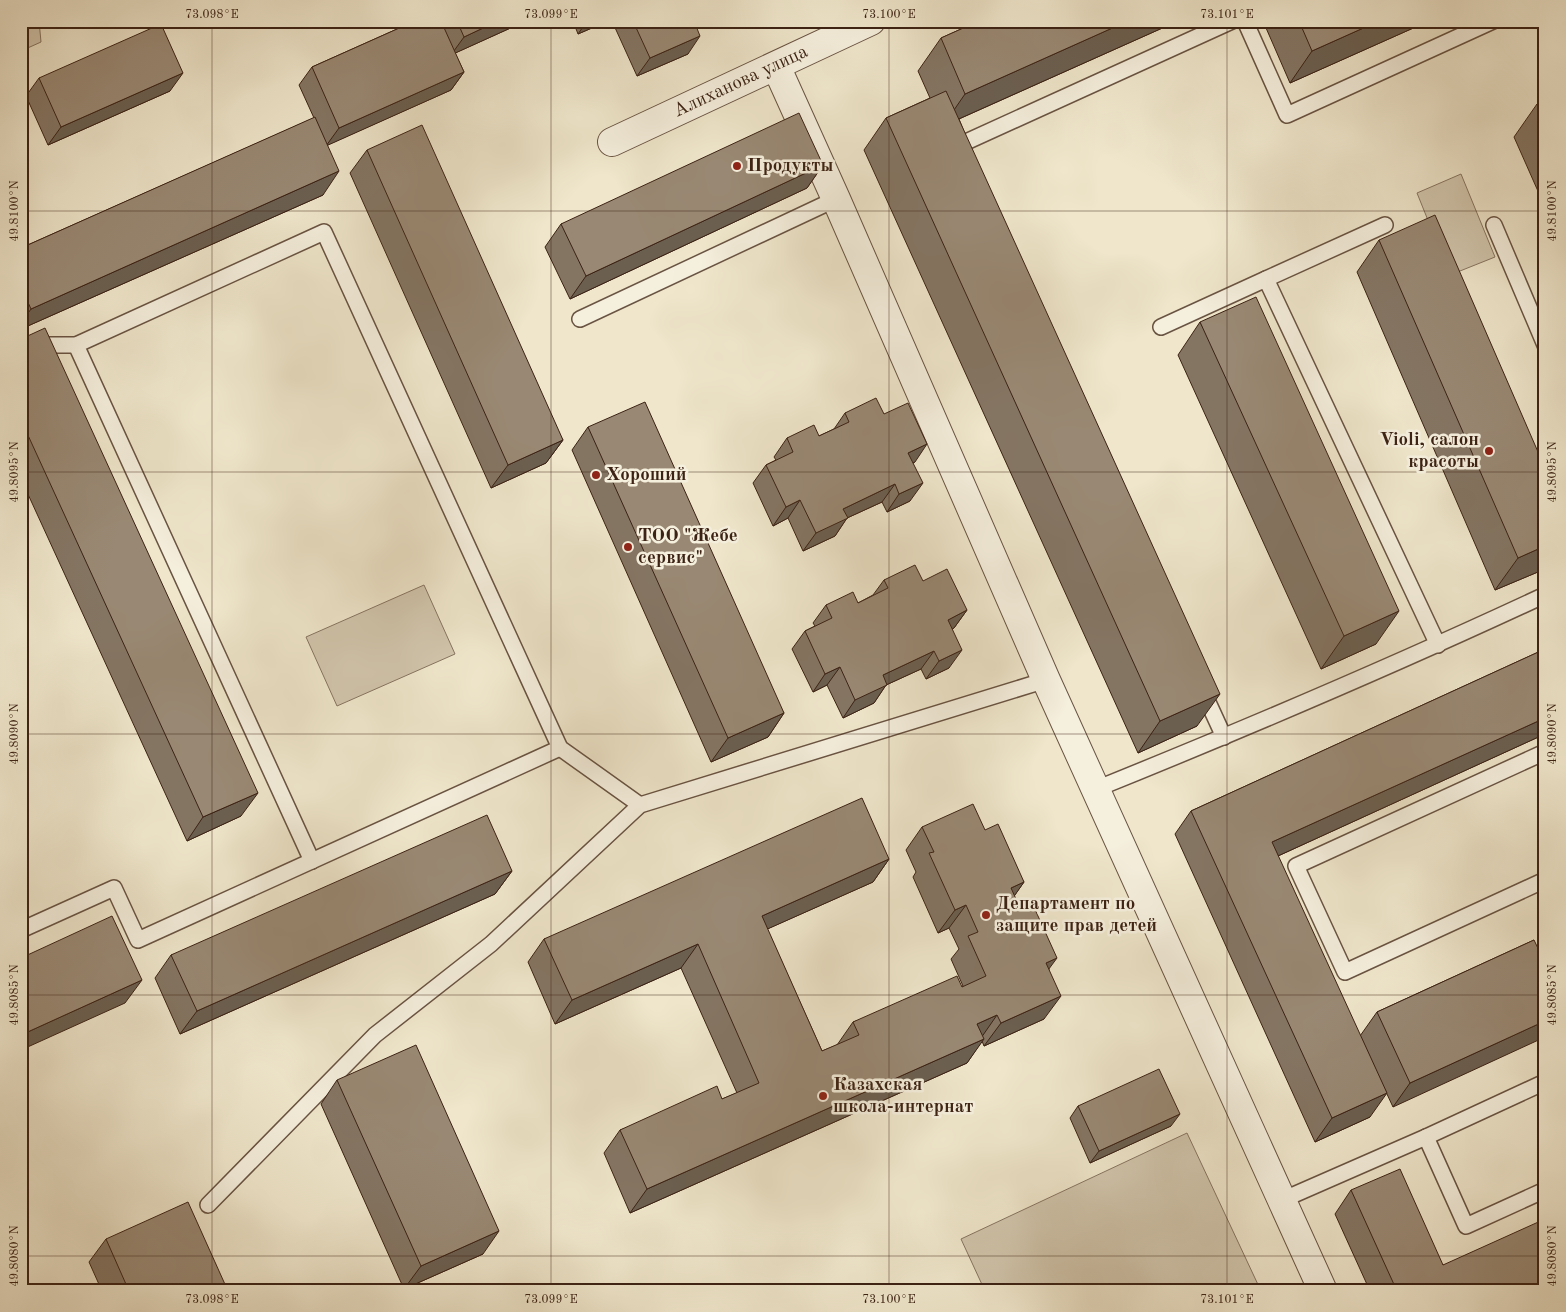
<svg xmlns="http://www.w3.org/2000/svg" width="1566" height="1312" font-family="'Old Standard TT',serif">
	<style>
		.green { fill: #d1c5ac; stroke: #867460 }
		.lines { fill: none; stroke-linecap: round; stroke-linejoin: round }
		.lane-casing { stroke: #695342; stroke-width: 18 }
		.street-casing { stroke: #695342; stroke-width: 30 }
		.lane { stroke: #f5efdd; stroke-width: 15 }
		.street { stroke: #f5efdd; stroke-width: 28 }
		.wall { fill: #847563; stroke: #3c2214 }
		.shaded-wall { fill: #6b5f50; stroke: #3c2214 }
		.building { fill: #998873; stroke: #3c2214 }
		.ticks { fill: none; stroke: #3c2214; stroke-width: 1; stroke-opacity: 0.45 }
		.poi-dot { fill: #8f2418; stroke: #f5efdd; stroke-width: 2 }
		.labels { text-anchor: middle; dominant-baseline: central; stroke-width: 5; stroke-linejoin: round; paint-order: stroke }
		.street-label { font-size: 19px; fill: #3c2214; stroke: #f5efdd }
		.poi-label { font-size: 19px; font-weight: bold; fill: #3c2214; stroke: #f5efdd; text-anchor: start }
		.neatline { fill: none; stroke: #3c2214; stroke-width: 2 }
		.ticks-label { font-size: 12px; text-anchor: middle; fill: #3c2214 }
	</style>
	<rect width="100%" height="100%" fill="#efe6cb"/>
	<filter id="stains"><feTurbulence type="fractalNoise" baseFrequency=".004" numOctaves="4"/><feColorMatrix values="0 0 0 0 .2 0 0 0 0 .09 0 0 0 0 .02 0 0 0 .5 -.17"/></filter>
	<radialGradient id="worn" r=".72"><stop offset=".6" stop-color="#630" stop-opacity="0"/><stop offset="1" stop-color="#630" stop-opacity=".3"/></radialGradient>
	<g class="green">
		<polygon points="21,21 39,21 41,42 21,51"/>
		<polygon points="1461,174 1495,257 1450,275 1417,193"/>
		<polygon points="424,585 455,654 337,706 306,637"/>
		<polygon points="1187,1133 1261,1291 985,1291 961,1239"/>
	</g>
	<g class="lines">
		<g class="lane-casing">
			<g id="lane">
				<polyline points="1245,21 1287,115 1493,21"/>
				<polyline points="957,152 955,147 1232,21"/>
				<polyline points="1494,225 1545,345"/>
				<polyline points="1266,279 1385,225"/>
				<polyline points="580,319 836,199"/>
				<polyline points="1161,327 1266,279 1438,645"/>
				<polyline points="21,345 76,345 324,232 560,748 640,805"/>
				<polyline points="76,345 312,861"/>
				<polyline points="1202,689 1224,737"/>
				<polyline points="1545,752 1296,866 1345,972 1545,880"/>
				<path d="M1096,789C1247,728 1397,664 1545,595"/>
				<polyline points="21,930 114,888 138,940 560,748"/>
				<polyline points="1426,1137 1466,1226 1545,1190"/>
				<polyline points="1282,1200 1426,1137 1545,1082"/>
				<polyline points="208,1205 375,1035 491,944 640,805 1046,680"/>
			</g>
		</g>
		<g class="street-casing">
			<g id="street">
				<polyline points="776,66 836,199 1046,680 1323,1291"/>
				<polyline points="612,142 871,21"/>
			</g>
		</g>
		<use href="#lane" class="lane"/>
		<use href="#street" class="street"/>
	</g>
	<g class="wall">
		<polygon points="415,21 526,21 455,53 464,72 451,90 327,145 323,195 21,329 21,248 314,118 299,85 312,67"/>
		<polygon points="573,21 608,21 578,34"/>
		<polygon points="612,21 694,21 688,54 637,76"/>
		<polygon points="979,21 1178,21 959,119 1197,726 1138,753 864,150 886,118 930,98 918,71 941,38"/>
		<polygon points="1263,21 1429,21 1290,83"/>
		<polygon points="39,78 170,91 48,145 26,96"/>
		<polygon points="1545,101 1545,207 1514,137 1537,104"/>
		<polygon points="367,150 563,440 546,463 491,488 350,173"/>
		<polygon points="823,165 807,188 570,299 545,247 561,224"/>
		<polygon points="1379,240 1545,468 1545,569 1495,590 1357,272"/>
		<polygon points="1200,322 1376,644 1321,669 1178,355"/>
		<polygon points="21,339 241,816 187,841 21,479"/>
		<polygon points="845,413 884,414 915,462 913,463 910,501 887,512 882,502 847,518 835,536 803,551 788,518 773,526 753,483 766,465 776,460 774,457 787,438 819,436 834,429"/>
		<polygon points="588,427 784,713 768,737 711,762 572,450"/>
		<polygon points="884,580 923,581 967,610 954,628 952,629 949,668 926,679 921,669 886,685 874,703 843,718 827,685 813,692 792,649 805,631 815,626 813,623 826,605 858,603 873,595"/>
		<polygon points="1545,649 1545,734 1278,856 1370,1117 1315,1142 1175,834 1191,811"/>
		<polygon points="922,827 985,830 1024,882 1014,896 1049,969 1044,1019 984,1046 982,1041 967,1063 630,1213 604,1153 620,1130 722,1099 737,1093 681,968 555,1024 528,962 544,939 889,859 873,882 767,929 822,1051 837,1045 853,1022 963,986 951,959 959,949 949,928 938,933 913,877 916,872 906,850"/>
		<polygon points="512,871 495,894 180,1034 155,978 171,955"/>
		<polygon points="1534,940 1393,1107 1360,1036 1377,1012"/>
		<polygon points="337,1080 483,1254 404,1289 321,1104"/>
		<polygon points="1078,1106 1171,1126 1090,1163 1070,1118"/>
		<polygon points="1351,1190 1443,1265 1545,1291 1370,1291 1335,1214"/>
		<polygon points="106,1239 228,1291 102,1291 89,1262"/>
	</g>
	<g class="shaded-wall">
		<polygon points="498,21 526,21 451,55 464,37"/>
		<polygon points="587,21 608,21 578,34"/>
		<polygon points="1128,21 1178,21 943,126 965,94"/>
		<polygon points="1379,21 1429,21 1290,83 1312,51"/>
		<polygon points="700,36 688,54 637,76 650,58"/>
		<polygon points="464,72 451,90 326,146 339,128"/>
		<polygon points="183,73 170,91 48,145 61,127"/>
		<polygon points="823,165 807,188 570,299 586,276"/>
		<polygon points="339,171 323,195 21,329 21,323 31,309"/>
		<polygon points="563,440 546,463 491,488 508,465"/>
		<polygon points="927,444 915,462 896,471 908,453"/>
		<polygon points="923,483 910,501 887,512 899,494"/>
		<polygon points="895,484 882,502 847,518 835,536 803,551 816,533 843,509"/>
		<polygon points="800,500 788,518 773,526 786,507"/>
		<polygon points="1545,546 1545,569 1495,590 1518,558"/>
		<polygon points="967,610 954,628 935,638 948,620"/>
		<polygon points="1399,611 1376,644 1321,669 1344,636"/>
		<polygon points="962,650 949,668 926,679 939,661"/>
		<polygon points="934,651 921,669 886,685 874,703 843,718 855,700 883,675"/>
		<polygon points="840,667 827,685 813,692 825,674"/>
		<polygon points="1220,694 1197,726 1138,753 1160,721"/>
		<polygon points="784,713 768,737 711,762 728,738"/>
		<polygon points="1545,718 1545,734 1256,866 1272,842"/>
		<polygon points="258,793 241,816 187,841 203,817"/>
		<polygon points="889,859 873,882 745,939 762,916"/>
		<polygon points="512,871 495,894 180,1034 197,1011"/>
		<polygon points="1024,882 1008,905 1011,888"/>
		<polygon points="966,905 949,928 938,933 955,910"/>
		<polygon points="698,944 681,968 555,1024 572,1000"/>
		<polygon points="1057,958 1040,981 1046,963"/>
		<polygon points="142,980 125,1003 21,1050 21,1035"/>
		<polygon points="1061,996 1044,1019 984,1046 1001,1023"/>
		<polygon points="997,1015 981,1038 977,1024"/>
		<polygon points="1545,1021 1545,1037 1393,1107 1410,1083"/>
		<polygon points="984,1039 967,1063 630,1213 647,1189"/>
		<polygon points="1387,1093 1370,1117 1315,1142 1332,1118"/>
		<polygon points="1180,1114 1171,1126 1090,1163 1099,1151"/>
		<polygon points="499,1231 483,1254 404,1289 421,1266"/>
		<polygon points="1545,1280 1545,1291 1521,1291"/>
	</g>
	<g class="building">
		<polygon points="415,21 441,21 464,72 339,128 312,67"/>
		<polygon points="457,21 498,21 464,37"/>
		<polygon points="633,21 694,21 700,36 650,58"/>
		<polygon points="979,21 1128,21 965,94 941,38"/>
		<polygon points="1299,21 1379,21 1312,51"/>
		<polygon points="161,24 183,73 61,127 39,78"/>
		<polygon points="946,91 1220,694 1160,721 886,118"/>
		<polygon points="1545,101 1545,123 1537,104"/>
		<polygon points="799,113 823,165 586,276 561,224"/>
		<polygon points="315,117 339,171 31,309 21,287 21,248"/>
		<polygon points="422,125 563,440 508,465 367,150"/>
		<polygon points="1435,215 1545,468 1545,546 1518,558 1379,240"/>
		<polygon points="1256,297 1399,611 1344,636 1200,322"/>
		<polygon points="45,328 258,793 203,817 21,420 21,339"/>
		<polygon points="876,398 884,414 908,403 927,444 908,453 923,483 899,494 895,484 843,509 848,518 816,533 800,500 786,507 766,465 793,452 787,438 814,425 819,436 849,422 845,413"/>
		<polygon points="645,402 784,713 728,738 588,427"/>
		<polygon points="915,565 923,581 947,569 967,610 948,620 962,650 939,661 934,651 883,675 887,685 855,700 840,667 825,674 805,631 832,618 826,605 853,592 858,603 888,588 884,580"/>
		<polygon points="1545,649 1545,718 1272,842 1387,1093 1332,1118 1191,811"/>
		<polygon points="862,798 889,859 762,916 822,1051 859,1035 853,1022 957,976 962,987 986,976 968,936 978,932 966,905 955,910 929,853 934,852 922,827 973,804 985,830 998,824 1024,882 1011,888 1021,910 1033,905 1057,958 1046,963 1061,996 1001,1023 997,1015 977,1024 984,1039 647,1189 620,1130 717,1086 722,1099 759,1083 698,944 572,1000 544,939"/>
		<polygon points="487,815 512,871 197,1011 171,955"/>
		<polygon points="112,916 142,980 21,1035 21,958"/>
		<polygon points="1534,940 1545,963 1545,1021 1410,1083 1377,1012"/>
		<polygon points="416,1045 499,1231 421,1266 337,1080"/>
		<polygon points="1159,1069 1180,1114 1099,1151 1078,1106"/>
		<polygon points="1400,1169 1443,1265 1545,1219 1545,1280 1521,1291 1397,1291 1351,1190"/>
		<polygon points="188,1202 228,1291 129,1291 106,1239"/>
	</g>
	<path class="ticks" d="M212,21V1291M551,21V1291M889,21V1291M1227,21V1291M21,211H1545M21,472H1545M21,734H1545M21,995H1545M21,1256H1545"/>
	<g class="poi-dot">
		<circle cx="737" cy="166" r="5"/>
		<circle cx="1489" cy="451" r="5"/>
		<circle cx="596" cy="475" r="5"/>
		<circle cx="628" cy="547" r="5"/>
		<circle cx="986" cy="915" r="5"/>
		<circle cx="823" cy="1096" r="5"/>
	</g>
	<g class="labels">
		<g class="street-label">
			<text transform="translate(741 82) rotate(-25)">Алиханова улица</text>
		</g>
		<g class="poi-label">
			<text x="747" y="166">Продукты</text>
			<text x="1479" y="440" text-anchor="end">Violi, салон<tspan x="1479" dy="22">красоты</tspan></text>
			<text x="606" y="475">Хороший</text>
			<text x="638" y="536">ТОО "Жебе<tspan x="638" dy="22">сервис"</tspan></text>
			<text x="996" y="904">Департамент по<tspan x="996" dy="22">защите прав детей</tspan></text>
			<text x="833" y="1085">Казахская<tspan x="833" dy="22">школа-интернат</tspan></text>
		</g>
	</g>
	<rect width="1566" height="1312" fill="none" stroke="#efe6cb" stroke-width="55"/>
	<rect x="28" y="28" width="1510" height="1256" class="neatline"/>
	<g class="ticks-label">
		<text x="212" y="18">73.098°E</text>
		<text x="551" y="18">73.099°E</text>
		<text x="889" y="18">73.100°E</text>
		<text x="1227" y="18">73.101°E</text>
		<text transform="translate(14 211) rotate(-90)" y="4">49.8100°N</text>
		<text transform="translate(1552 211) rotate(-90)" y="4">49.8100°N</text>
		<text transform="translate(14 472) rotate(-90)" y="4">49.8095°N</text>
		<text transform="translate(1552 472) rotate(-90)" y="4">49.8095°N</text>
		<text transform="translate(14 734) rotate(-90)" y="4">49.8090°N</text>
		<text transform="translate(1552 734) rotate(-90)" y="4">49.8090°N</text>
		<text transform="translate(14 995) rotate(-90)" y="4">49.8085°N</text>
		<text transform="translate(1552 995) rotate(-90)" y="4">49.8085°N</text>
		<text transform="translate(14 1256) rotate(-90)" y="4">49.8080°N</text>
		<text transform="translate(1552 1256) rotate(-90)" y="4">49.8080°N</text>
		<text x="212" y="1303">73.098°E</text>
		<text x="551" y="1303">73.099°E</text>
		<text x="889" y="1303">73.100°E</text>
		<text x="1227" y="1303">73.101°E</text>
	</g>
	<rect width="100%" height="100%" filter="url(#stains)"/>
	<rect width="100%" height="100%" fill="url(#worn)"/>
</svg>
